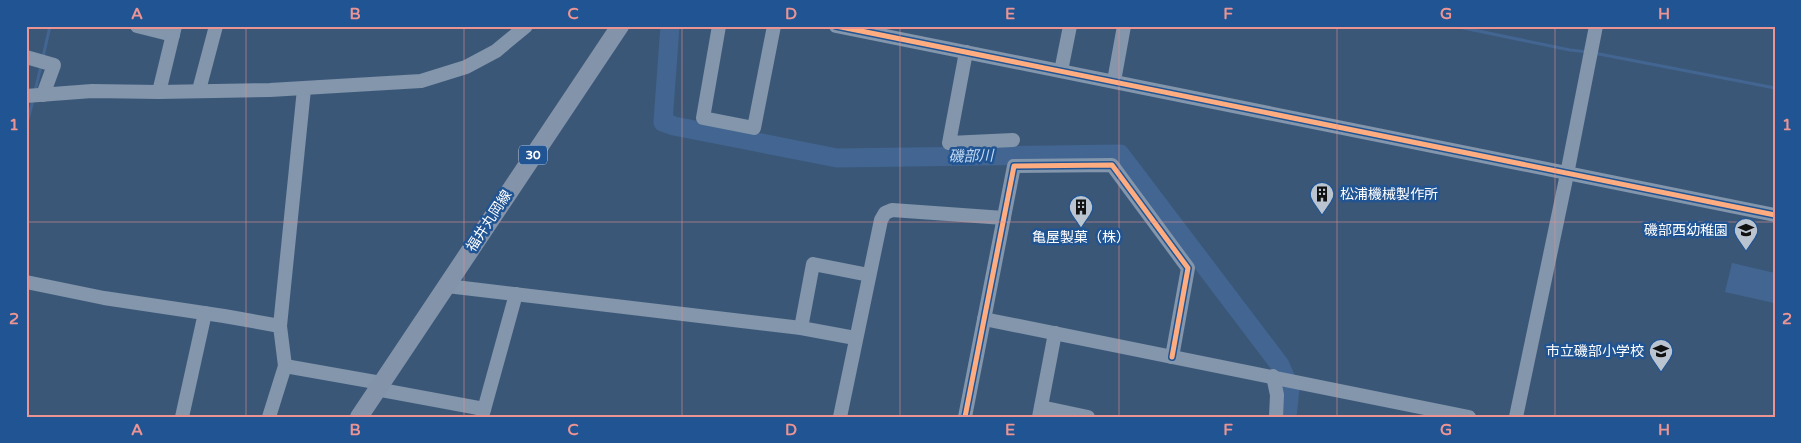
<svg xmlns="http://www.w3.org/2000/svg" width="1801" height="443" font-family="'Varela Round','Noto Sans JP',sans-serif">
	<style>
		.water { fill: #426691 }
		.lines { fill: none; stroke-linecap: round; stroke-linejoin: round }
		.stream { stroke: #426691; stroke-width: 3 }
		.river { stroke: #426691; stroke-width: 19 }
		.minor { stroke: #8396ab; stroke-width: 14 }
		.major { stroke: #8293aa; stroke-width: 18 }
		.cycleway-casing { stroke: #215492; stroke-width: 8 }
		.cycleway { stroke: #ffac80; stroke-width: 5 }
		.grid { fill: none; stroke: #ea9494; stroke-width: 1; stroke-opacity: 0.55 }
		.labels { text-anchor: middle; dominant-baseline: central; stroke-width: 5; stroke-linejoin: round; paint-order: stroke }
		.shield { fill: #215492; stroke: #bcccde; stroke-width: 1 }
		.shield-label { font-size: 12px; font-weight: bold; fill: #fff }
		.poi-label { font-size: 14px; fill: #fff; stroke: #215492; text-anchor: end }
		.street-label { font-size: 14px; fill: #fff; stroke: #215492 }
		.water-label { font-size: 15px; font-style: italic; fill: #bfd8f4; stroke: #215492 }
		.neatline { fill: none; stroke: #ea9494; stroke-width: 2 }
		.grid-label { font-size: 16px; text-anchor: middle; font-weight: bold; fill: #ea9494 }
	</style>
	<rect width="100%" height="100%" fill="#3b5778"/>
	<polygon class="water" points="1732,263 1775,273 1774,303 1725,292"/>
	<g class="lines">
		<g class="stream">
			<polyline points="1454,26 1570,50 1588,52"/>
			<polyline points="1594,53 1775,88"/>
			<polyline points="43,57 50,26"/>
			<polyline points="35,91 41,66"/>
			<polyline points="26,127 33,100"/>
		</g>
		<polyline class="river" points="670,26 663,122 674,126 837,158 1120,154 1280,365 1290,388 1287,417"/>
		<g class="minor">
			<polyline points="137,26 173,35"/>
			<polyline points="719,26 703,118 754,128 774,26"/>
			<polyline points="836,26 1775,215"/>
			<polyline points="966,52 949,143 1013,140"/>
			<polyline points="26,57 54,65 43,95"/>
			<polyline points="1061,71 1070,26"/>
			<polyline points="1114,81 1124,26"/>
			<polyline points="304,89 280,326 285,366 381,383"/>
			<polyline points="199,90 216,26"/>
			<polyline points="159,92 175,26"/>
			<polyline points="26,96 92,91 159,92 270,90 421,81 466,67 496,51 526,26"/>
			<polyline points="26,282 104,298 224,316 280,326"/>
			<polyline points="447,286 801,328 855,338"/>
			<polyline points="984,319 1469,417"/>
			<polyline points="801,328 813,264 869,275"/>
			<polyline points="1273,376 1277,395 1276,417"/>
			<polyline points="376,389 484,409"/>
			<polyline points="1041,407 1088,417"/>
			<polyline points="182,417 205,313"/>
			<polyline points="269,417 285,366"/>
			<polyline points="482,417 516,294"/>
			<polyline points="840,417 881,220 885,213 892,210 1004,218"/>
			<polyline points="965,417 1014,166 1112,165 1188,268 1172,357"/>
			<polyline points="1039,417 1055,333"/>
			<polyline points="1516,417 1567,174 1596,26"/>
		</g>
		<polyline class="major" points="359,417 620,26"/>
		<g class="cycleway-casing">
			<g id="cycleway">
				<polyline points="836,26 1775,215"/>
				<polyline points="965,417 1014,166 1112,165 1188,268 1172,357"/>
			</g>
		</g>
		<use href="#cycleway" class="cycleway"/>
	</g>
	<path class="grid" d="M246,26V417M464,26V417M682,26V417M900,26V417M1119,26V417M1337,26V417M1555,26V417M26,222H1775"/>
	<defs>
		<g id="building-pin" transform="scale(1.25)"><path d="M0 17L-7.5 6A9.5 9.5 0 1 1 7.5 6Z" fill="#bac4d0" stroke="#215492"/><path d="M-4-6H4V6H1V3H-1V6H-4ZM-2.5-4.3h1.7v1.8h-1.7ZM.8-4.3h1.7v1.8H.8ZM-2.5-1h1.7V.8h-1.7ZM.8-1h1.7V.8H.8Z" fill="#111"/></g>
		<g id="school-pin" transform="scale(1.25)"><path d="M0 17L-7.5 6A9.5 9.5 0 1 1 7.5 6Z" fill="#bac4d0" stroke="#215492"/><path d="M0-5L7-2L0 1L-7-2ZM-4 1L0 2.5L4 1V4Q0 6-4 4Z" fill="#111"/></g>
	</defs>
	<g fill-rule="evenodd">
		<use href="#building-pin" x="1322" y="194"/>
		<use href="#building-pin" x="1081" y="207"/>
		<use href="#school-pin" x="1746" y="230"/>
		<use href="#school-pin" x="1661" y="351"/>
	</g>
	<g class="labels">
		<rect class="shield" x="519" y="145.5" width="28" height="19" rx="4"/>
		<g class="shield-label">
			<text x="533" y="155">30</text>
		</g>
		<g class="poi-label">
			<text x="1340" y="194" text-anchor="start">松浦機械製作所</text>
			<text x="1728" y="230">磯部西幼稚園</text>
			<text x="1081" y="237" text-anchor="middle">亀屋製菓（株）</text>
			<text x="1644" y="351">市立磯部小学校</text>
		</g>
		<g class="street-label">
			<text transform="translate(489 221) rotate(-57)">福井丸岡線</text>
		</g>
		<g class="water-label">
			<text transform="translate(971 156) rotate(-1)">磯部川</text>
		</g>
	</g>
	<rect width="1801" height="443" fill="none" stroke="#215492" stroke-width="55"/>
	<rect x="28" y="28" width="1746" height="388" class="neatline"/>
	<g class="grid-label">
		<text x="137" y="19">A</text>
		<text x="355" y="19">B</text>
		<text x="573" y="19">C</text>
		<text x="791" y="19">D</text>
		<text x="1010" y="19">E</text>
		<text x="1228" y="19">F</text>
		<text x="1446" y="19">G</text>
		<text x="1664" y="19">H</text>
		<text x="14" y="130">1</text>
		<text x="1787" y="130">1</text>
		<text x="14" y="324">2</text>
		<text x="1787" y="324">2</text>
		<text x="137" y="435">A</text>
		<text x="355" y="435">B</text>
		<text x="573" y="435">C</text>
		<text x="791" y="435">D</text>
		<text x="1010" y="435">E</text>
		<text x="1228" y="435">F</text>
		<text x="1446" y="435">G</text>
		<text x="1664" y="435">H</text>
	</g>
</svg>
